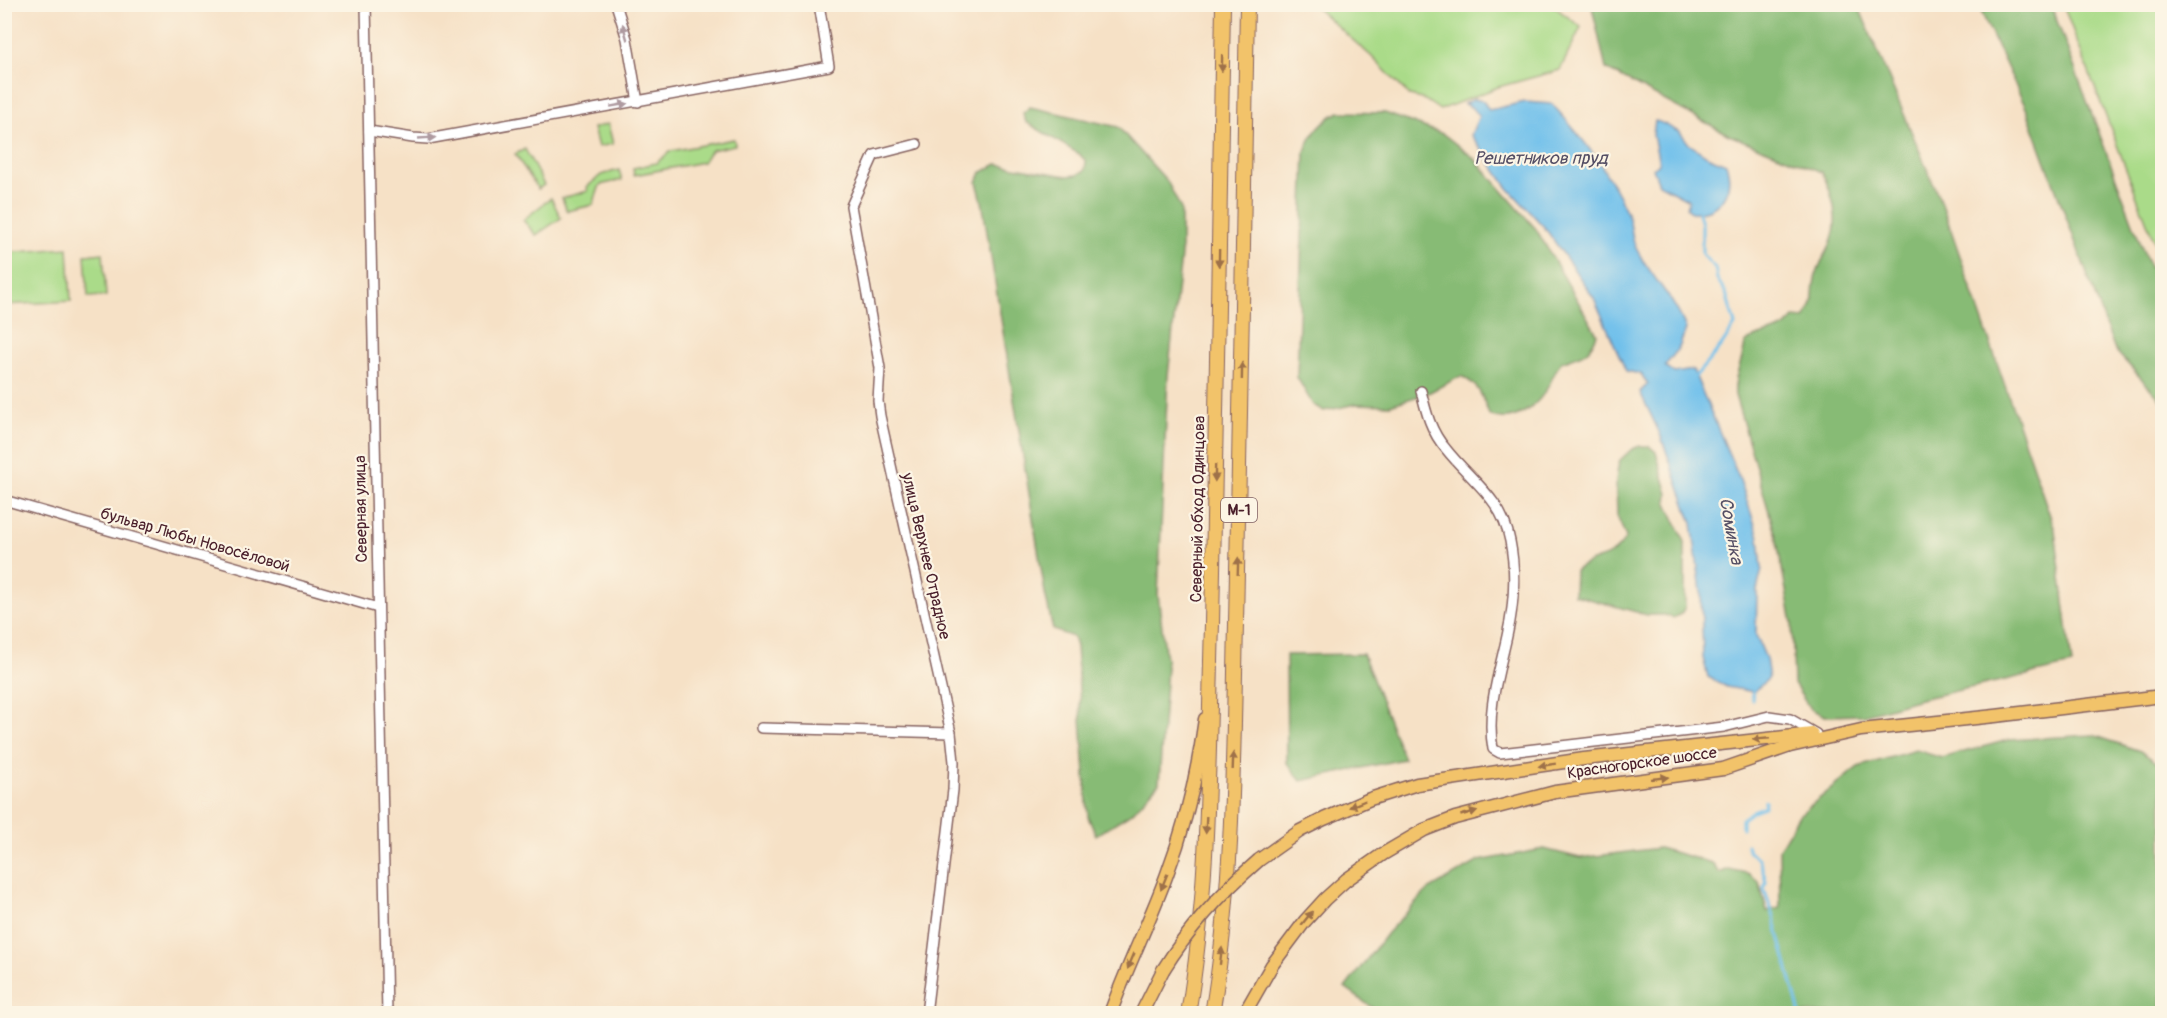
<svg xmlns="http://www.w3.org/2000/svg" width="2167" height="1018" font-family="Pangolin,sans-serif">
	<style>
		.green { fill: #aadb89; stroke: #7a7d5a; stroke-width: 1.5 }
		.forest { fill: #87bb75; stroke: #686d50; stroke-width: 1.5 }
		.water { fill: #70c0eb; stroke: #5d708b; stroke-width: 1.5 }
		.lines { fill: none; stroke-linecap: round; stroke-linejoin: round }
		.stream { stroke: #70c0eb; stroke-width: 3 }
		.minor-casing { stroke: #866361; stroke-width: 12 }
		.major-casing { stroke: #866361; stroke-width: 15 }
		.highway-casing { stroke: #866361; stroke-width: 16 }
		.minor { stroke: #fff; stroke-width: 9 }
		.major { stroke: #f2c36a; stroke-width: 12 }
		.highway { stroke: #f2c36a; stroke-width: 14 }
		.major-bridge-casing { stroke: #866361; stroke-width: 15; stroke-linecap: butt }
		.major-bridge { stroke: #f2c36a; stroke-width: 12 }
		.oneway { fill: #ae9aa0 }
		.oneway2 { fill: #9e714a }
		.labels { text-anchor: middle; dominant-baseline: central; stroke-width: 4.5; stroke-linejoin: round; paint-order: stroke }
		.shield { fill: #fcf5e5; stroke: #7f5f63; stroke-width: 1.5 }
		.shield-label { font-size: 15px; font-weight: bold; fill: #4a1f2b }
		.street-label { font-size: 16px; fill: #4a1f2b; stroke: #fcf5e5 }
		.water-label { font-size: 18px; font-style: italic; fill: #554f65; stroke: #fcf5e5 }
	</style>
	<rect width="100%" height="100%" fill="#fcf5e5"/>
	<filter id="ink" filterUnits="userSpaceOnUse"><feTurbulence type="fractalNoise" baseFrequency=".0167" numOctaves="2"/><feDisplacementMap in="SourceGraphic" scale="12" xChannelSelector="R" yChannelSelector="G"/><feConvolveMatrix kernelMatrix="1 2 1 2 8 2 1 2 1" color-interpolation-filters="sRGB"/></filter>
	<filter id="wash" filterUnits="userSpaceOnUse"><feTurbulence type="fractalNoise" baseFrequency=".008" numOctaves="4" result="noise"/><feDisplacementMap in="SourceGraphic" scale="24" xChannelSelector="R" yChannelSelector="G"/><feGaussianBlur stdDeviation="1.35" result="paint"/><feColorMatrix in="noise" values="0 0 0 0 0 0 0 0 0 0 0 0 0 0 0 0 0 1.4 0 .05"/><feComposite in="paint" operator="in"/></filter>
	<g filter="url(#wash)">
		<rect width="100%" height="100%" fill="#f6e1c6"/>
		<g class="green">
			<polygon points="1313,5 1552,5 1581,27 1560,70 1498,87 1440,110 1425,100 1410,96 1371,56"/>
			<polygon points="2063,5 2162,5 2162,248 2156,246"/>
			<polygon points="608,124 613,144 598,147 593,128"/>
			<polygon points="734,139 735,145 711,150 703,162 634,175 633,168 656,163 671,151"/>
			<polygon points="525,149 544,185 538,189 515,154"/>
			<polygon points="619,170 622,180 600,185 593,205 567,211 562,198 588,191 587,187 601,175"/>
			<polygon points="551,198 561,218 536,235 523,220"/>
			<polygon points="68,248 71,301 5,305 5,253"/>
			<polygon points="103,253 106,296 88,297 85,255"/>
		</g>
		<g class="forest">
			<path d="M1589,5H1858L1943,207L2055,530L2072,665L1920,699L1864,715L1825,716L1810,709L1794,684L1792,623L1776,536L1735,395C1733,378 1743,361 1745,343C1763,330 1778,337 1794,318L1804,319C1818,298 1810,299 1815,279C1818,265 1827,253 1832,240C1840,216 1832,194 1822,172L1729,135L1606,69L1592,7Z"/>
			<polygon points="1978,5 2051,5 2149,266 2162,269 2162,401 2115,350 2026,108"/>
			<polygon points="1030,107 1118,127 1167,181 1181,209 1181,255 1168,376 1158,595 1167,667 1159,783 1133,812 1096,835 1088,817 1076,647 1073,637 1053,630 1045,593 982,201 977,182 981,173 997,164 1067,176 1077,175 1085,170 1086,161 1079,154 1026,122 1023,113"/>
			<path d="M1339,112L1385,113L1443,134L1474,158L1536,229L1597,334C1590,355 1580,355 1561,362C1556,369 1554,375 1550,383C1539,406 1514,426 1489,415C1482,396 1481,386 1461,376L1428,393L1390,405L1356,404L1324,411L1313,405L1297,377L1305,151C1312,132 1322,121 1339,112Z"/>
			<path d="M1640,446H1649L1656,452L1668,494L1667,503L1685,542V607L1681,614L1673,618L1665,615H1647L1574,595L1575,571C1593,554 1611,564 1626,537L1617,516L1616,480L1619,461L1632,449Z"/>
			<polygon points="1363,654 1404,759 1301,781 1287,763 1286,655"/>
			<polygon points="2093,735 2140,751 2162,766 2162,1013 1381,1014 1345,988 1387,933 1428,890 1479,861 1544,849 1580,858 1659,848 1712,863 1719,873 1729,869 1750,874 1759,882 1767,911 1780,908 1779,849 1799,815 1858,767 1916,750 1942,758 2008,740"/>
		</g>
		<g class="water">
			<path d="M1474,99L1483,101L1489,110L1525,102L1552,104C1584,139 1607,169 1627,213C1632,224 1631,237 1636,248C1650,276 1676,300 1686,329L1679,348L1665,366L1674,373L1693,370L1740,480L1759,537L1762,569L1757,590L1756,635L1766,659L1769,678L1754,692L1727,687L1708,677L1703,658L1701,592L1692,523L1660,434L1640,392L1648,384L1641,374L1626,371L1594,298L1545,228L1508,188L1471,135L1479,116L1471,107L1464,104Z"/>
			<path d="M1655,121C1667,123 1671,130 1680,132L1689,144L1707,156L1726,164C1735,190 1720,214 1691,212L1687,208L1689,200L1659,184L1653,169L1659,163L1653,135Z"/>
		</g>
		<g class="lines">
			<g class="stream">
				<polyline points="1694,378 1722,345 1735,325 1726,293 1717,279 1715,268 1702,254 1702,224 1699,213"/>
				<polyline points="1752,700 1753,690"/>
				<polyline points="1742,828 1742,819 1753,811 1764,807 1765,801"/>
				<polyline points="1747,845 1749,852 1759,859 1763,871 1766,882 1764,889 1773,914 1800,1014"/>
			</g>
		</g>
	</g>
	<g filter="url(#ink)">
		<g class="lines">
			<g class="minor-casing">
				<g id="minor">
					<polyline points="366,4 387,1014"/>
					<polyline points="616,4 627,39 638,102"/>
					<polyline points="369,131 413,138 428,139 829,66 819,4"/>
					<polyline points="917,144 874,155 851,206 880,368 878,401 880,416 951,733 954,762 953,790 926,1014"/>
					<path d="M1421,391C1426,412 1431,432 1446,449C1471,481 1502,498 1510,541C1516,571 1514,606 1507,636C1499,673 1486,711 1493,749L1500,753L1724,727L1769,716L1790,719L1816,734"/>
					<polyline points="4,500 378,608"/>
					<polyline points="761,728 951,733"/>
				</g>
			</g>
			<g class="major-casing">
				<g id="major">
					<polyline points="1259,860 1300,831 1324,819 1370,799 1417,784 1584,759 1812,734"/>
					<path d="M1110,1014C1127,966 1150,921 1167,874C1186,824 1198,771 1205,719"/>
					<polyline points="1141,1014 1163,970"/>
					<polyline points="1244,1014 1272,965 1305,921 1325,899 1346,880 1383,854 1424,830 1455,818 1555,792 1723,769 1790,746 1861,730 1995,716 2162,696"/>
				</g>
			</g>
			<g class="highway-casing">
				<g id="highway">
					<path d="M1188,1014C1210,885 1208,754 1212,624C1217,417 1219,211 1223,4"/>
					<path d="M1212,1014C1234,885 1233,754 1236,624C1241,417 1243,211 1247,4"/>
				</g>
			</g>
			<use href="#minor" class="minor"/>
			<use href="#major" class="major"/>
			<use href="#highway" class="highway"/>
			<g class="major-bridge-casing">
				<path id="major-bridge" d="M1163,970C1189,928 1222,892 1259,860"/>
			</g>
			<use href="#major-bridge" class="major-bridge"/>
		</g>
		<defs><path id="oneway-solid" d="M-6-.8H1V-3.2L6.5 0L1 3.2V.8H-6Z" transform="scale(1.5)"/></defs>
		<g class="oneway">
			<use href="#oneway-solid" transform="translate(625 32) rotate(-106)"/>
			<use href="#oneway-solid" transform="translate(619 105) rotate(-10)"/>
			<use href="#oneway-solid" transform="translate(427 138) rotate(-3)"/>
		</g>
		<g class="oneway2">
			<use href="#oneway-solid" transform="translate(1222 63) rotate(91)"/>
			<use href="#oneway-solid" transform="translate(1219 258) rotate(91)"/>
			<use href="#oneway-solid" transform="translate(1242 371) rotate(-89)"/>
			<use href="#oneway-solid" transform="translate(1215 473) rotate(91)"/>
			<use href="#oneway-solid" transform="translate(1238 566) rotate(-88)"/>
			<use href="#oneway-solid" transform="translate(1761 739) rotate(175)"/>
			<use href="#oneway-solid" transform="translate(1233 761) rotate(-88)"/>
			<use href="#oneway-solid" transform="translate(1547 765) rotate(171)"/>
			<use href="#oneway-solid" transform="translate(1660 778) rotate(-6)"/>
			<use href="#oneway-solid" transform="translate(1357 804) rotate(157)"/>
			<use href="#oneway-solid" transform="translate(1469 813) rotate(-16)"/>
			<use href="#oneway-solid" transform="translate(1206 825) rotate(92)"/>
			<use href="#oneway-solid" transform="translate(1164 882) rotate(112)"/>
			<use href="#oneway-solid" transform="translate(1307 918) rotate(-51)"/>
			<use href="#oneway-solid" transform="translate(1221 956) rotate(-83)"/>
			<use href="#oneway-solid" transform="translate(1131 961) rotate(113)"/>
		</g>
	</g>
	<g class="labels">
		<rect class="shield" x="1221" y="498" width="36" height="24" rx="4.5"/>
		<g class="shield-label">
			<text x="1239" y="510">М-1</text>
		</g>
		<g class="street-label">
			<text transform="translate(361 509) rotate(-91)">Северная улица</text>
			<text transform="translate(1198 509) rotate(-89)">Северный обход Одинцова</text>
			<text transform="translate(195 540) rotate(16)">бульвар Любы Новосёловой</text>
			<text transform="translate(926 556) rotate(77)">улица Верхнее Отрадное</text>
			<text transform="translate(1642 763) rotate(-8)">Красногорское шоссе</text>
		</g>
		<g class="water-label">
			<text x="1541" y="158">Решетников пруд</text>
			<text transform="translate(1731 531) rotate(80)">Соминка</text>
		</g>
	</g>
	<rect width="2167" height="1018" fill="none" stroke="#fcf5e5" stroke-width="24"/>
</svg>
